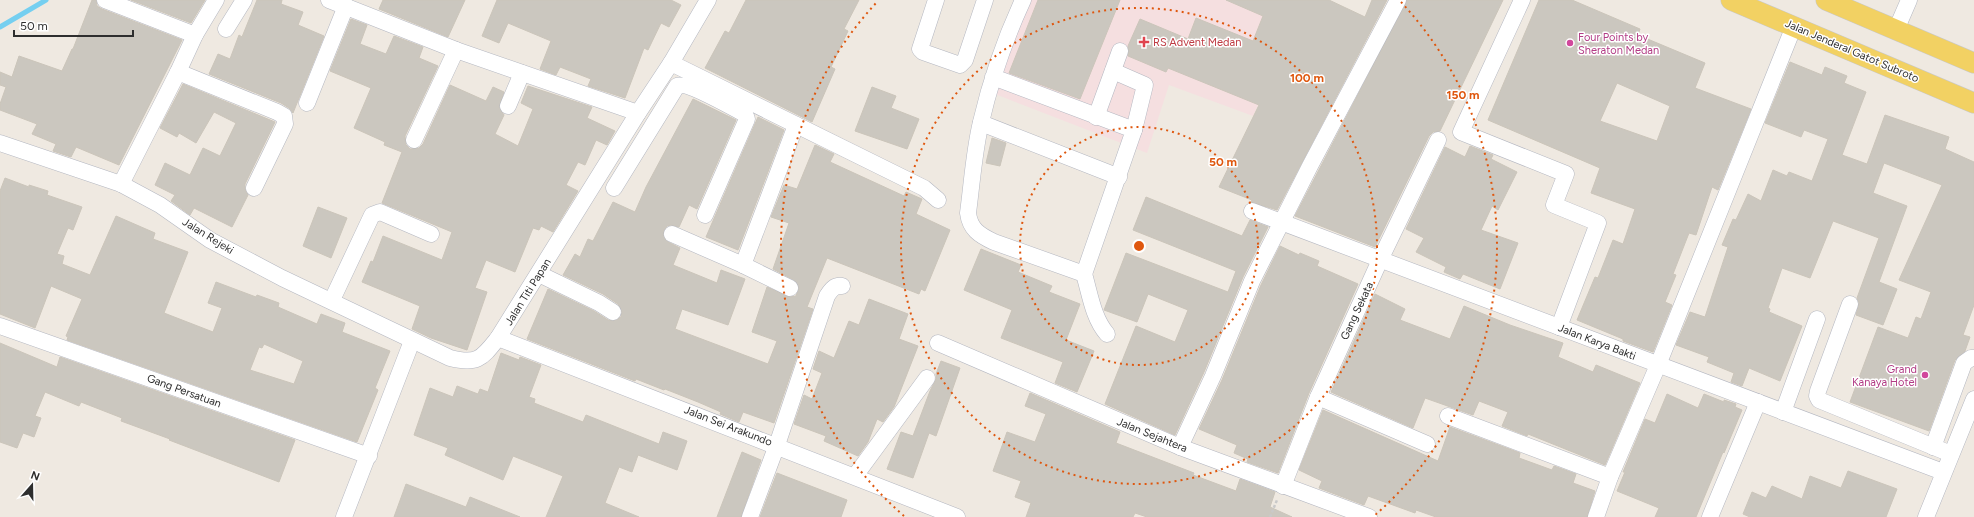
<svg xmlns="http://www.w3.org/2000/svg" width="1974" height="517" font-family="Figtree,sans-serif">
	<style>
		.medical { fill: #f5dfe0 }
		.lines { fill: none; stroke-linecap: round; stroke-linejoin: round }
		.stream { stroke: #75cff0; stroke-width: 5 }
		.building { fill: #cbc7bf; stroke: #cbc5ba; fill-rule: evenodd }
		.minor-casing { stroke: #b4b7c1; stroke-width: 17 }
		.major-casing { stroke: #c9c9c9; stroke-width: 21 }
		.path { stroke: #c9c9c9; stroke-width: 2.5; stroke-dasharray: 3 2; stroke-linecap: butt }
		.minor { stroke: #fff; stroke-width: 16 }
		.major { stroke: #f2d163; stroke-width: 20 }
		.ring { fill: none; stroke: #df570e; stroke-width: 2; stroke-dasharray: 2 4 }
		.health-dot { fill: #e0444e; stroke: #fff; stroke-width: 1.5 }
		.hotel-dot { fill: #d1479c; stroke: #fff; stroke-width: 1.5 }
		.labels { text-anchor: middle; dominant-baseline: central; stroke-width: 3; stroke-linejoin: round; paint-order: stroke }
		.hotel-label { font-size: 11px; fill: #b23c85; stroke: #fff; text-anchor: start }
		.health-label { font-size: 11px; fill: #be3a42; stroke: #fff; text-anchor: start }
		.street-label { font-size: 11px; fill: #2e2e2e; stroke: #fff }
		.centre { fill: #df570e; stroke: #fff; stroke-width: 2 }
		.ring-label { font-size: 12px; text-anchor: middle; font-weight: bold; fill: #df570e; stroke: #fff; stroke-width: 3; stroke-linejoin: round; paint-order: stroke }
	</style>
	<rect width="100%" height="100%" fill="#efe9e1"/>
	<polygon class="medical" points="1017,0 1307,0 1253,116 1169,85 1147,153 982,89"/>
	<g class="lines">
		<polyline class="stream" points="0,27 46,0"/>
	</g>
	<g class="building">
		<polygon points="92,0 96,0 97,6 102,9 182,40 119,165 76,147 71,157 53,151 56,144 32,134 37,124 0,110 0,104 6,87 0,85 0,72 12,77 19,56 62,71 72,49 73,49"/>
		<polygon points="131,0 205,0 191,23"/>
		<polygon points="257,0 282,0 281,4 303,12 298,25 324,36 293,113 289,108 281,103 209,74 218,54 230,59 239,35 242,37"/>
		<polygon points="383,0 465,0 448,37 379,9"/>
		<polygon points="497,0 671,0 681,5 669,27 661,23 648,50 644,48 625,98 588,86 591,79 560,67 556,75 540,69 551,41 508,23 499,43 482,36"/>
		<polygon points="746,0 859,0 844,29 848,31 831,67 835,69 812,122 705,68 725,31 729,33"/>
		<polygon points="1038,0 1120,0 1080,99 1009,73"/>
		<polygon points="1226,0 1329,0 1365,17 1372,0 1387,0 1277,210 1251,202 1252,200 1219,187 1259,105 1168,68 1166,72 1128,56 1128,46 1140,19 1188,39 1196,18 1253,41 1263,16"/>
		<polygon points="1407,0 1503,0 1440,131 1433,132 1429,136 1375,247 1295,216"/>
		<path d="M1539,0H1572L1640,29L1638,35L1705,63L1695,88L1751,109L1718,190L1712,187L1696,235L1689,233L1673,274L1676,275L1665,302L1672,305L1653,352L1623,341V339L1577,320L1595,277L1598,278L1613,240L1623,244L1635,209L1591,193L1600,168L1488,120ZM1617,83L1670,106L1657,141L1600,121Z"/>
		<polygon points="351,19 367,25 360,44 386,54 394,36 423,47 419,58 438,66 405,136 406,145 410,149 419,148 423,144 450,85 486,101 493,87 504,92 499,107 504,115 495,134 518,146 533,109 521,103 528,86 592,107 587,118 615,131 607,145 596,140 585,165 578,162 566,185 578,191 553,232 541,226 539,230 533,228 515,272 486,260 475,288 487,292 467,350 431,338 412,329 420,306 362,282 371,261 373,262 383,236 442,260 452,232 382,203 402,152 384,145 385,142 354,128 371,88 330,71"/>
		<polygon points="1790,62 1822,75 1825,67 1847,76 1844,83 1866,92 1842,155 1867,164 1885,115 1949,137 1945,149 1974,162 1974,305 1963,335 1970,337 1965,351 1955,360 1929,431 1850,402 1878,327 1908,338 1916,317 1921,319 1931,292 1899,280 1942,185 1884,163 1873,193 1907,206 1879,282 1897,289 1883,325 1856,315 1859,303 1857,298 1879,238 1833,221 1810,278 1782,268 1768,308 1770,309 1769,312 1802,326 1780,381 1749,368 1742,386 1731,382 1734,373 1707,362 1709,357 1676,345 1690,312 1705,317 1728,247 1722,245 1733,219 1736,220 1748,194 1761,201 1773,170 1787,176 1789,172 1812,181 1828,139 1804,130 1801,137 1765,123"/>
		<polygon points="183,84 275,122 245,184 245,189 248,195 232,227 194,208 190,215 171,201 175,195 155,185 165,163 190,175 203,148 220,156 236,123 214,112 196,143 179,133 177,137 160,128"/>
		<polygon points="872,87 896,96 891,108 919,119 907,149 855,131"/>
		<polygon points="693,99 736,120 697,209 689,205 679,227 671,225 667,226 664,230 663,235 668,242 680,248 673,265 717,283 721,270 745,279 728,325 682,309 675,329 768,364 777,341 752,332 767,287 790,297 796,296 799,288 794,280 773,269 789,223 771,217 784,185 797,189 815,145 834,154 830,162 904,196 906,192 922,199 916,214 950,230 925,291 921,289 919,294 827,258 807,307 813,309 774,423 743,412 739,422 720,414 721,412 698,402 665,389 664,390 636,379 635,381 527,339 548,289 594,311 608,320 613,321 621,317 622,312 618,304 603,294 563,275 575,254 580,257 588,239 593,241 613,202 635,212 646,187"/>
		<polygon points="758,117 784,130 738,250 706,237"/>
		<polygon points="992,138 1006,143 1000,166 986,163"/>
		<polygon points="1470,146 1493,155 1491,159 1517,172 1498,210 1492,206 1481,230 1518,243 1500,289 1463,274 1460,279 1444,272 1446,267 1416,252 1424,238 1406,229 1445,147 1465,157"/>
		<path d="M5,178L29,187V185L48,191L47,195L82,207L73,230L68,228L57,254L64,256L62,264L90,275L116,216L155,233L153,239L188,252L164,313L213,332L222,308L208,303L216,282L256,297L257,295L279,303L278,307L317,324L321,314L345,323L342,332L390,351L375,388L378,390L357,442L67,340L68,337L66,336L82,299L51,286L35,328L0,314V191ZM264,344L303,361L294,384L250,370L259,347L262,348Z"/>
		<polygon points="1146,197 1242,236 1250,220 1268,227 1243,277 1204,372 1175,435 1105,404 1136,326 1175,342 1188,310 1148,294 1137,322 1104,310 1126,253 1228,292 1236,271 1133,230"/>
		<polygon points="318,207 347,218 331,258 303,246"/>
		<polygon points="1280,246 1299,255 1300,253 1319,261 1317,266 1358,284 1309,393 1278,473 1247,462 1248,459 1234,453 1237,445 1199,429 1222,380 1261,285"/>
		<polygon points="981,249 1021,265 1018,272 1052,286 1049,292 1080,304 1066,340 1094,351 1077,392 1055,383 1063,362 1001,338 1012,310 964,290"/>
		<polygon points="1375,294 1405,309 1400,320 1450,339 1464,306 1510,325 1563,343 1558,357 1593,372 1596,365 1640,383 1605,465 1528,434 1527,436 1502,426 1508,412 1479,401 1473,415 1425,398 1413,428 1331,392"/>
		<polygon points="869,299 908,314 899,339 918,346 894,407 883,422 877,419 868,442 858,456 824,441 826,436 794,424 804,395 812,399 822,373 813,369 819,351 834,358 849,321 859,325"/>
		<polygon points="0,343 57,367 60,357 295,440 279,482 169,440 170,439 121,421 122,418 81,402 79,406 45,392 35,416 41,418 34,437 23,433 17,448 0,442"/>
		<polygon points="501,353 519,360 520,357 541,365 529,397 535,399 534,403 583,422 586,415 659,444 663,432 687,441 677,470 638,455 632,472 619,467 605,503 639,517 546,517 563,476 513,456 503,480 445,455 448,448 414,435 430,388 453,397 457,386 478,394 480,389 488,392"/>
		<polygon points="941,361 960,368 936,436 929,433 913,478 887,469 901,432 913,436 930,391 936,379 936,374"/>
		<polygon points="1030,393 1120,432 1116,443 1194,473 1193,475 1236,491 1240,479 1275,492 1270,507 1292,517 1147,517 1135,513 1133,517 1026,517 1031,503 1015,497 1021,481 993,471 1007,432 1035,442 1046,414 1025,406"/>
		<polygon points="1667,394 1698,408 1704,394 1724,402 1724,400 1736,404 1735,407 1742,410 1724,453 1723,452 1696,517 1655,517 1659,508 1617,491 1625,472 1623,472 1645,419 1655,423"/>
		<polygon points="1323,410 1438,461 1450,427 1520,453 1519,458 1552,470 1554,466 1576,474 1573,483 1595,491 1587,517 1436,517 1416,510 1415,513 1368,496 1364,505 1319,488 1322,481 1299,470"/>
		<polygon points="742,452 761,460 741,517 717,517"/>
		<polygon points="1848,471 1897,489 1886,517 1750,517 1743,514 1752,492 1766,498 1772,486 1802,499 1810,476 1841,488"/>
		<polygon points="777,473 847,500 841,517 760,517"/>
		<polygon points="406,484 466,507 470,497 520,517 394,517"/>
	</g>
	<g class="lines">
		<g class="minor-casing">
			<g id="minor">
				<polyline points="105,0 195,35"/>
				<polyline points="329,0 456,50 638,113"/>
				<polyline points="936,0 920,49 923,52 960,65 965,60 985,0"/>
				<polyline points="1522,0 1461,132 1566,174 1554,205 1598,223 1559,327"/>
				<polyline points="226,29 244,0"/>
				<polyline points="1896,30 1909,0"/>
				<polyline points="671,63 924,188 938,200"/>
				<polyline points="1113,71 1145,85 1134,130"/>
				<polyline points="178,72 277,112 284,116 285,124 254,188"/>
				<path d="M993,77L1134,130L1084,274L994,242C979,235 970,229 968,213C972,183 974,151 981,122C991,79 1005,39 1023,0"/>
				<polyline points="307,103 346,6"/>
				<polyline points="508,106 522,73"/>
				<polyline points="1096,117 1120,51"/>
				<polyline points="981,123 1119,177"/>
				<polyline points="414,140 456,50"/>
				<path d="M0,143L121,184L160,205L210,240L282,278L450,358C478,365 482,358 498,338L638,113L671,63L708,0"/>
				<polyline points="121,184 178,72 195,35 216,0"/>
				<path d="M614,188L677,86C687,81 733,108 745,114L747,119L705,215"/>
				<polyline points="1252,211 1943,472"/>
				<polyline points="672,234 743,265 790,288"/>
				<polyline points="743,265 796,125"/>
				<polyline points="539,274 599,303 613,312"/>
				<path d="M1084,274C1090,294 1093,318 1107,334"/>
				<polyline points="332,300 372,215 380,212 431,234"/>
				<polyline points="1850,304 1818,391 1817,396 1819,400 1951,454"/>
				<polyline points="0,326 369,456"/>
				<polyline points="498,338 957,517"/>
				<polyline points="938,343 1180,447 1369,517"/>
				<polyline points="1318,397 1427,444"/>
				<polyline points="1783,412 1817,319"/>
				<polyline points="1448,416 1610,477"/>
				<polyline points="1180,447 1213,376 1252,281 1310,166 1398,0"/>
				<polyline points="1933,447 1964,363 1971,358 1974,358"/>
				<polyline points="855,476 927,378"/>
				<polyline points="1283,486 1318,397 1380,260 1438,140"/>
				<polyline points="344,517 412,341"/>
				<path d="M750,517L777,445L827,296C831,290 834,285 842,286"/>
				<polyline points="1596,517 1610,477 1658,365 1794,26"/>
				<polyline points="1710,517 1758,402"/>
				<polyline points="1926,517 1974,399"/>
			</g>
		</g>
		<g class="major-casing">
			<g id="major">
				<polyline points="1731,0 1974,103"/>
				<polyline points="1826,0 1974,63"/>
			</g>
		</g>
		<polyline class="path" points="1270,517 1277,500"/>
		<use href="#minor" class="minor"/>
		<use href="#major" class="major"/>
	</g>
	<g class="ring">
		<circle cx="1139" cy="246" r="119"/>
		<circle cx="1139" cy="246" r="238"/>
		<path d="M904 516A358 358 0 0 1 877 2M1401 2A358 358 0 0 1 1374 516"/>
	</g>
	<path class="health-dot" d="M1142 36h4v4h4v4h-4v4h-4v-4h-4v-4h4z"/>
	<g class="hotel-dot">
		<circle cx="1570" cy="43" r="4"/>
		<circle cx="1925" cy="375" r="4"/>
	</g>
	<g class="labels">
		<g class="hotel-label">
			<text x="1578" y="37">Four Points by<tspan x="1578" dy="13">Sheraton Medan</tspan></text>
			<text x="1917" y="369" text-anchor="end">Grand<tspan x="1917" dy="13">Kanaya Hotel</tspan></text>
		</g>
		<g class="health-label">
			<text x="1153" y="42">RS Advent Medan</text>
		</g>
		<g class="street-label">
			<text transform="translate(1852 51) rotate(23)">Jalan Jenderal Gatot Subroto</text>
			<text transform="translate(208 236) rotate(32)">Jalan Rejeki</text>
			<text transform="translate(528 292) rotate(-58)">Jalan Titi Papan</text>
			<text transform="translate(1357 311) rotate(-65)">Gang Sekata</text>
			<text transform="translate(1597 342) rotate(21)">Jalan Karya Bakti</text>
			<text transform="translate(184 391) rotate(20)">Gang Persatuan</text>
			<text transform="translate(728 426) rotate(21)">Jalan Sei Arakundo</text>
			<text transform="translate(1152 435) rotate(22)">Jalan Sejahtera</text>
		</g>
	</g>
	<circle cx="1139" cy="246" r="6" class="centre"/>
	<g class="ring-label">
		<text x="1307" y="82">100 m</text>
		<text x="1463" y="99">150 m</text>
		<text x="1223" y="166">50 m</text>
	</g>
	<g transform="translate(32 485) rotate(20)" stroke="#ffffff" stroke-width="3" paint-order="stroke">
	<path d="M0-3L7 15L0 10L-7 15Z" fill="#2e2e2e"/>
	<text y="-6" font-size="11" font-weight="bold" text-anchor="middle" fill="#2e2e2e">N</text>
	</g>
	<path d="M14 30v6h119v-6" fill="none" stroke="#2e2e2e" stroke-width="2"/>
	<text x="20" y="30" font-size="12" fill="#2e2e2e" stroke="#ffffff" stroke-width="3" paint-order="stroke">50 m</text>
</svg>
